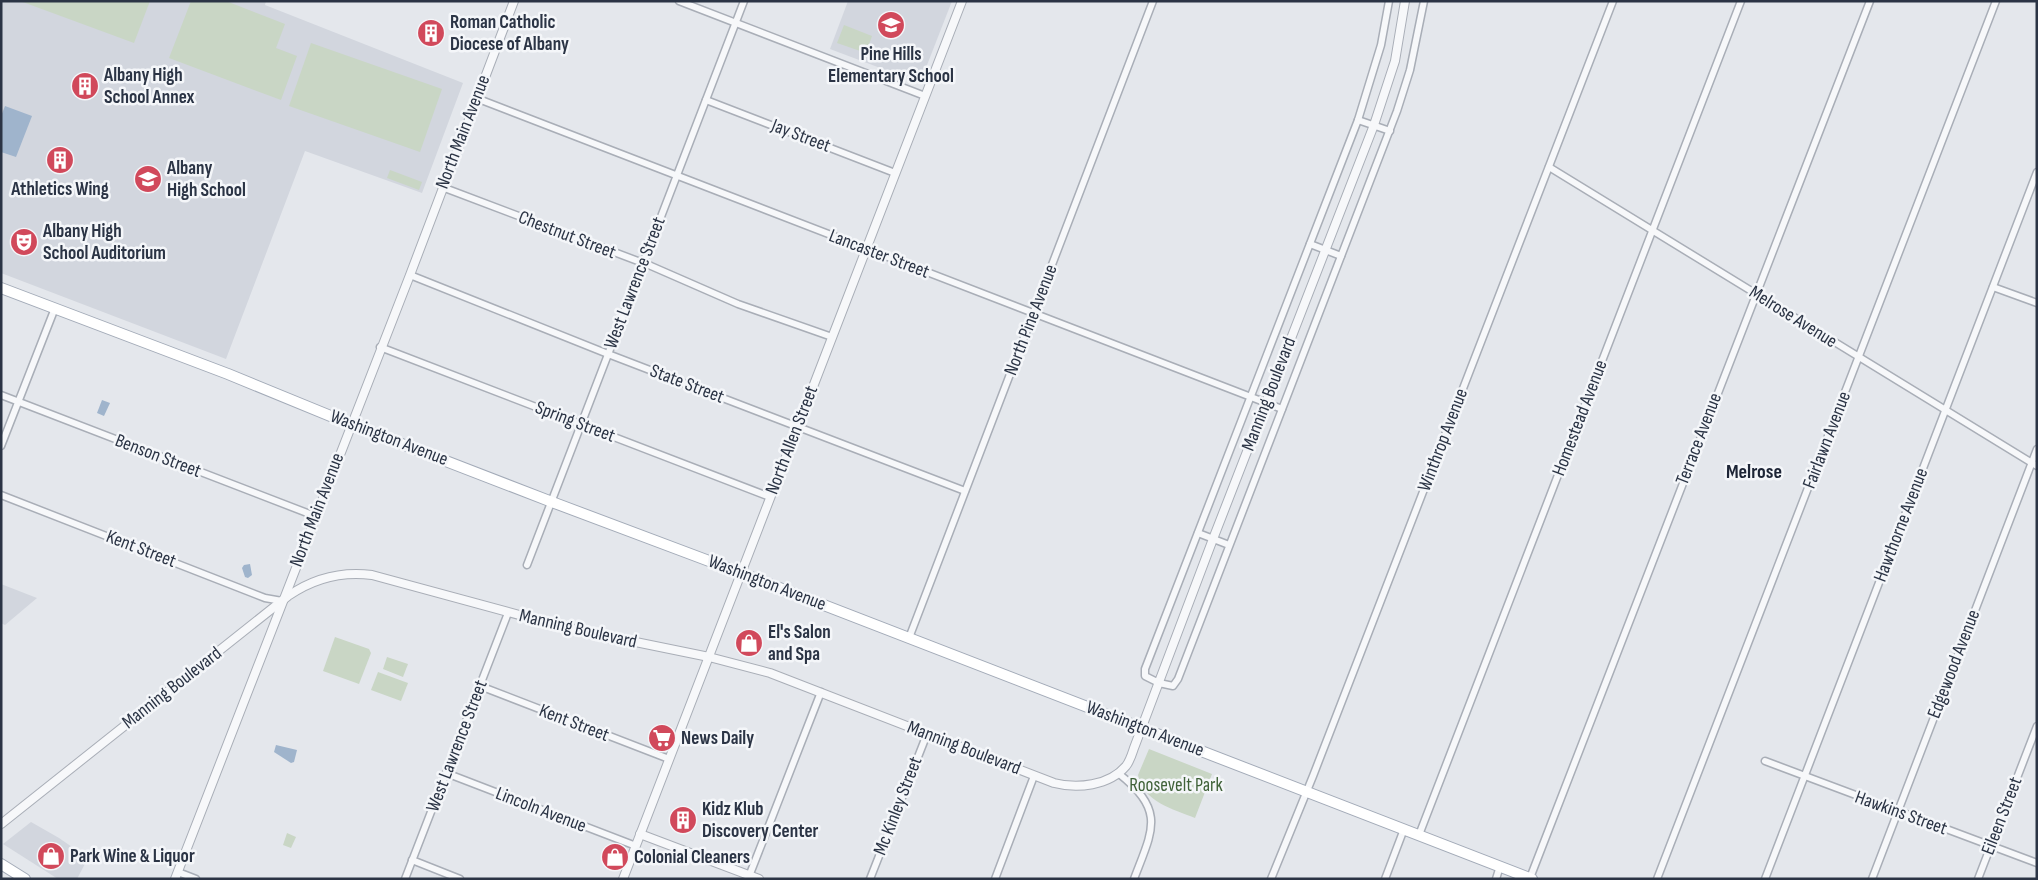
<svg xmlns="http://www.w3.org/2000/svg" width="2038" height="880" font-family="'Sofia Sans Condensed',sans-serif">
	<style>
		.built { fill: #d2d6de }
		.green { fill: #c9d6c5 }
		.water { fill: #9fb4cc }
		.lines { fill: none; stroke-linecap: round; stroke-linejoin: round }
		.minor-casing { stroke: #a9aeb7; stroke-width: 9 }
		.tertiary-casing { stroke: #a9aeb7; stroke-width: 10 }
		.primary-casing { stroke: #a3abb8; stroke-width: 12 }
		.minor { stroke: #f7f8fa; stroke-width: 6 }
		.tertiary { stroke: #f7f8fa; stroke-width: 8 }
		.primary { stroke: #fff; stroke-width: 10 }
		.labels { text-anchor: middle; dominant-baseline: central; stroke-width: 5; stroke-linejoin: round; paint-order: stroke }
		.poi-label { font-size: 19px; font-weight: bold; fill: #2b3445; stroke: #f4f6f9; text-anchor: start }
		.street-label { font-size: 19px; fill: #2b3445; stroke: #f4f6f9 }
		.park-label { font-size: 19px; fill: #3f6138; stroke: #f4f6f9 }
		.neighbourhood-label { font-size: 20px; font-weight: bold; fill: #1d2536; stroke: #f4f6f9 }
	</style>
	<rect width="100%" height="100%" fill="#e4e7ec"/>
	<g class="built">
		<polygon points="1,1 266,1 265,5 463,83 422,193 305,151 226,359 1,273"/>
		<polygon points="848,1 952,1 920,83 830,49"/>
		<polygon points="1,584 37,598 5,625 1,623"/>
		<polygon points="31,822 59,838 88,858 77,879 58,879 3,844"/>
	</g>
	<g class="green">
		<polygon points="20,1 150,1 134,43"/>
		<polygon points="191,1 226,1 285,24 276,48 297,56 281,100 169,58"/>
		<polygon points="844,25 872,36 866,53 837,43"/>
		<polygon points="311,43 442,89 420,152 289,106"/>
		<polygon points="390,170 422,182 419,190 387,178"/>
		<polygon points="335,637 369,649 371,653 359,684 323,671"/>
		<polygon points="387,657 408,664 403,677 383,669"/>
		<polygon points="378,672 408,683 401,701 371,690"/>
		<path d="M1149,749L1212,774L1195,818C1173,809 1143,802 1138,775Z"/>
		<polygon points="287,833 296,837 291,848 283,845"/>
	</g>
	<g class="water">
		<polygon points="5,106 32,116 16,157 1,152 1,116"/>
		<polygon points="102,400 110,403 104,416 97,413"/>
		<polygon points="250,564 252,575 248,578 245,577 242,568 244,565"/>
		<polygon points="276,745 297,750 294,762 291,763 274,752"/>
	</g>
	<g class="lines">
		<g class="minor-casing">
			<g id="minor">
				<polyline points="679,1 925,96"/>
				<polyline points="1389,1 1381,45 1358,120 1145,669 1145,676 1159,683 1173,686 1178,679 1397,111 1410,70 1424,1"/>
				<polyline points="476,98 1282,409"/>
				<polyline points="706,100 895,173"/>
				<polyline points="1358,120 1390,131"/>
				<polyline points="1549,167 2037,466"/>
				<polyline points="442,187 651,266 738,304 832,337"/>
				<polyline points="1310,244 1341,256"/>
				<polyline points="410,275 608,354 965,491"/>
				<polyline points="1993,287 2037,303"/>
				<polyline points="380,347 770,497"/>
				<polyline points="1,395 315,516"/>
				<polyline points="1,446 55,308"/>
				<polyline points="1,495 265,598 282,601"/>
				<polyline points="1198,533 1229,545"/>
				<polyline points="527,565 744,1"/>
				<polyline points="909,638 1153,1"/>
				<polyline points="480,686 669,759"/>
				<polyline points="1765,761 2037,863"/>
				<polyline points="446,773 636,846"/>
				<path d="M1118,773C1166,811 1153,829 1134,879"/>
				<polyline points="1419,835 1741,1"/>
				<polyline points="412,860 460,879"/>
				<polyline points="178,872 196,879"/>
				<polyline points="1530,878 1870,1"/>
				<polyline points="405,879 508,613"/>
				<polyline points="748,879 821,692"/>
				<polyline points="870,879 927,734"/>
				<polyline points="995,879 1034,776"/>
				<polyline points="1271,879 1313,776 1613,1"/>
				<polyline points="1385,879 1404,829"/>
				<polyline points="1496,879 1500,866"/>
				<polyline points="1657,879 1996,1"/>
				<polyline points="1765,879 2037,172"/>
				<polyline points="1872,879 2037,449"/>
				<polyline points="1978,879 2037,726"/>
			</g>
		</g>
		<g class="tertiary-casing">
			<g id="tertiary">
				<path d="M1,824L288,596C314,578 341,571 372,575L567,628L709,657L770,673L1054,783C1077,789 1109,786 1126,766C1130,761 1132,754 1134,748L1213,539L1374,125L1395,61L1405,1"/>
				<polyline points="640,834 759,879"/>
				<polyline points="175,879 410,275 514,1"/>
				<polyline points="623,879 962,1"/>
			</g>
		</g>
		<g class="primary-casing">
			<g id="primary">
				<polyline points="1,288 228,374 350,424 552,502 741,573 1532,879"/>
				<polyline points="1,864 25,879"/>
			</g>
		</g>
		<use href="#minor" class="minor"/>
		<use href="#tertiary" class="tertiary"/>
		<use href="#primary" class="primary"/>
	</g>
	<defs>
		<g id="school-disc" transform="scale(1.4375)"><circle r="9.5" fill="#d1495b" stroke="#f4f6f9"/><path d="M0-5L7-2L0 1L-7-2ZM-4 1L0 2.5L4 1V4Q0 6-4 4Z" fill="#fff"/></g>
		<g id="building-disc" transform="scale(1.4375)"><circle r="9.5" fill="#d1495b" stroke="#f4f6f9"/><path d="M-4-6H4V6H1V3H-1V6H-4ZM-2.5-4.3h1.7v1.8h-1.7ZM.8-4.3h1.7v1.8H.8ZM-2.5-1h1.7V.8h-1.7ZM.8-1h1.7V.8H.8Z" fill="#fff"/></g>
		<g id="theatre-disc" transform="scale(1.4375)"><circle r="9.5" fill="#d1495b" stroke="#f4f6f9"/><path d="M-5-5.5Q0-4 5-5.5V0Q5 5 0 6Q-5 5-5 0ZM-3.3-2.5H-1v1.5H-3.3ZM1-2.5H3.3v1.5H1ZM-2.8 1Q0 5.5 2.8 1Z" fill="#fff"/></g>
		<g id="shop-disc" transform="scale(1.4375)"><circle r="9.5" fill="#d1495b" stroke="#f4f6f9"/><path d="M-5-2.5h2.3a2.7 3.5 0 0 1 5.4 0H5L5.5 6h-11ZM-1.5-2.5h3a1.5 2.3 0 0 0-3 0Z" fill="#fff"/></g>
		<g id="supermarket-disc" transform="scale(1.4375)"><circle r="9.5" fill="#d1495b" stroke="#f4f6f9"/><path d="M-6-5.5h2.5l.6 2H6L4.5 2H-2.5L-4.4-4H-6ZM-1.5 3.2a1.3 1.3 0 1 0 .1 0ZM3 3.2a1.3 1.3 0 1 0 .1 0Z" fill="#fff"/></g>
	</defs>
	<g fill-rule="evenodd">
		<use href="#school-disc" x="891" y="25"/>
		<use href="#building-disc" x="431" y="33"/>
		<use href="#building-disc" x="85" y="86"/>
		<use href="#building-disc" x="60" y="160"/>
		<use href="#school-disc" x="148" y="179"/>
		<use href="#theatre-disc" x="24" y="242"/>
		<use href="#shop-disc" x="749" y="643"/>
		<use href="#supermarket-disc" x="662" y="738"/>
		<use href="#building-disc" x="683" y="820"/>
		<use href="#shop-disc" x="51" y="856"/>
		<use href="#shop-disc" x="615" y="857"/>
	</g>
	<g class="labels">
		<g class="poi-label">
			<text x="450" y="22">Roman Catholic<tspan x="450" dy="22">Diocese of Albany</tspan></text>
			<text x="891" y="54" text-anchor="middle">Pine Hills<tspan x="891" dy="22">Elementary School</tspan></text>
			<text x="104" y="75">Albany High<tspan x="104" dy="22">School Annex</tspan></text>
			<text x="167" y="168">Albany<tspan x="167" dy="22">High School</tspan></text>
			<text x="60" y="189" text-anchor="middle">Athletics Wing</text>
			<text x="43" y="231">Albany High<tspan x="43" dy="22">School Auditorium</tspan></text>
			<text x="768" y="632">El's Salon<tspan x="768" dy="22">and Spa</tspan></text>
			<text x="681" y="738">News Daily</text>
			<text x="702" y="809">Kidz Klub<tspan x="702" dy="22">Discovery Center</tspan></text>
			<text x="70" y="856">Park Wine &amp; Liquor</text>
			<text x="634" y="857">Colonial Cleaners</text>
		</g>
		<g class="street-label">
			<text transform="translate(463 132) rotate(-69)">North Main Avenue</text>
			<text transform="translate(801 136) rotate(21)">Jay Street</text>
			<text transform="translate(567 235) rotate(21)">Chestnut Street</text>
			<text transform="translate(879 254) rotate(21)">Lancaster Street</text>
			<text transform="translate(635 283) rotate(-69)">West Lawrence Street</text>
			<text transform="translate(1793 317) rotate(32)">Melrose Avenue</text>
			<text transform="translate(1031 320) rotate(-69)">North Pine Avenue</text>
			<text transform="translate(687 384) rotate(21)">State Street</text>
			<text transform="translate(1269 394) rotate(-69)">Manning Boulevard</text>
			<text transform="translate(1580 418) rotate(-69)">Homestead Avenue</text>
			<text transform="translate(575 422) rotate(21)">Spring Street</text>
			<text transform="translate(389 438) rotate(21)">Washington Avenue</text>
			<text transform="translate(1699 439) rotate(-69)">Terrace Avenue</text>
			<text transform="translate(792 440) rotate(-69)">North Allen Street</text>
			<text transform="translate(1443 440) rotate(-69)">Winthrop Avenue</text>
			<text transform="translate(1827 440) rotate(-69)">Fairlawn Avenue</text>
			<text transform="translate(158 456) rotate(21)">Benson Street</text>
			<text transform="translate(317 510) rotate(-69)">North Main Avenue</text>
			<text transform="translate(1901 525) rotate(-69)">Hawthorne Avenue</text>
			<text transform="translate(141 549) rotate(21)">Kent Street</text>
			<text transform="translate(767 583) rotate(21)">Washington Avenue</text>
			<text transform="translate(578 629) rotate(13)">Manning Boulevard</text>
			<text transform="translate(1954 664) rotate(-69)">Edgewood Avenue</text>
			<text transform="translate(172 688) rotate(-38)">Manning Boulevard</text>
			<text transform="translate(574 723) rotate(21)">Kent Street</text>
			<text transform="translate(1145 729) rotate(21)">Washington Avenue</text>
			<text transform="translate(457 746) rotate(-69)">West Lawrence Street</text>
			<text transform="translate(964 748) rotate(21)">Manning Boulevard</text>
			<text transform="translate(898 806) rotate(-69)">Mc Kinley Street</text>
			<text transform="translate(541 810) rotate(21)">Lincoln Avenue</text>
			<text transform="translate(1901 813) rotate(20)">Hawkins Street</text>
			<text transform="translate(2002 816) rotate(-69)">Eileen Street</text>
		</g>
		<g class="park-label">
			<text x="1176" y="785">Roosevelt Park</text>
		</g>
		<g class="neighbourhood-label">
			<text x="1754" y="472">Melrose</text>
		</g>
	</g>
	<rect width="2038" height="880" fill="none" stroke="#2b3445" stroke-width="5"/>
</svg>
